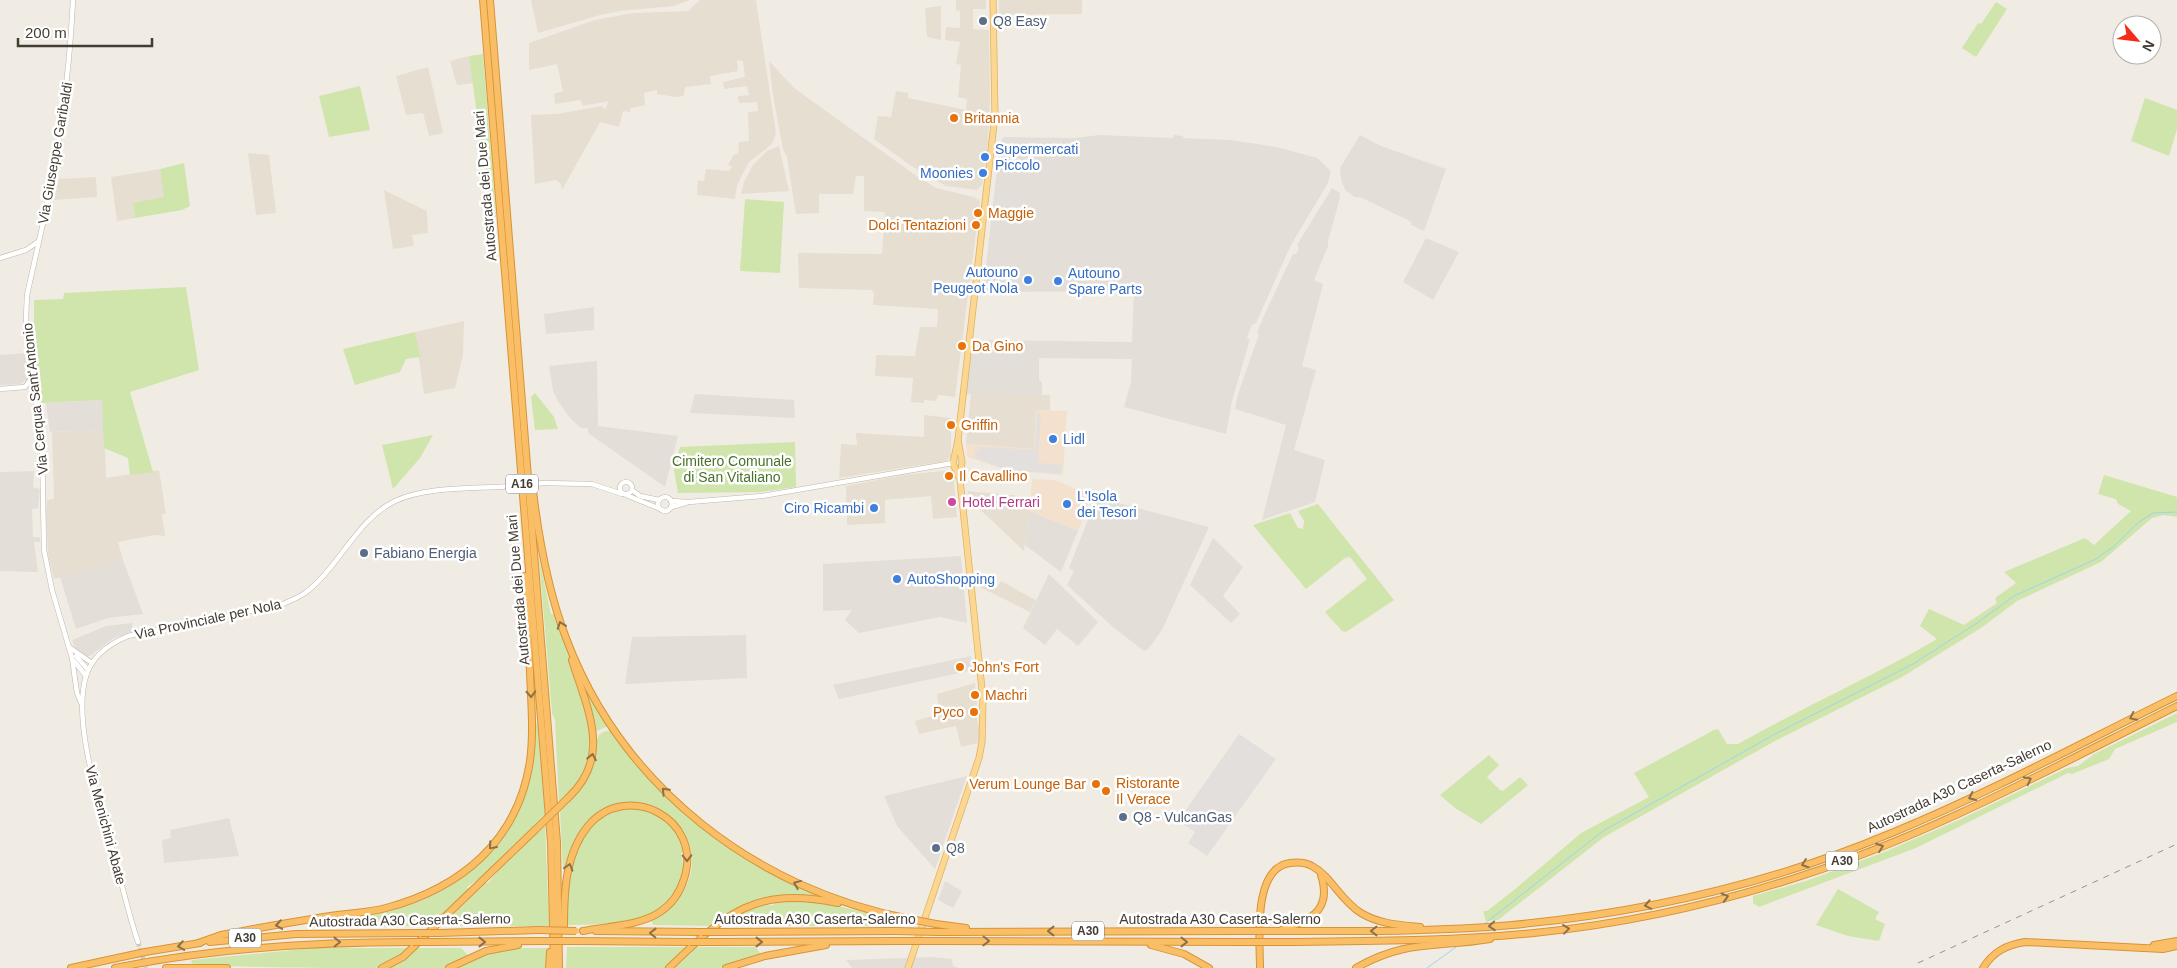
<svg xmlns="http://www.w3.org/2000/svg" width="2177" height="968" font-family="Arial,sans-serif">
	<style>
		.residential { fill: #e5ded1 }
		.commercial { fill: #f3e1ce }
		.industrial { fill: #e3ded8 }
		.green { fill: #cfe5ac }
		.parking { fill: #e2dfdc }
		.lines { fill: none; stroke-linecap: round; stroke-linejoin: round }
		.stream { stroke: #a0d2ed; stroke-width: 1 }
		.minor-tunnel { stroke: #cec9c0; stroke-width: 4.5; stroke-dasharray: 4.5 2; stroke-linecap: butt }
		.minor-casing { stroke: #bfb6a9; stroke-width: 5.5 }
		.major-casing { stroke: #dfb263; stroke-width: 7 }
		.highway-casing { stroke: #d89336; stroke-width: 8 }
		.minor { stroke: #fff; stroke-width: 4.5 }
		.major { stroke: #fbd792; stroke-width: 5.5 }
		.highway { stroke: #fabf66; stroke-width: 6 }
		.rail { stroke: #939393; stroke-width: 1; stroke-dasharray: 6 6; stroke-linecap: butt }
		.minor-bridge-casing { stroke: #bfb6a9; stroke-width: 5.5; stroke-linecap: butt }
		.highway-bridge-casing { stroke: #d89336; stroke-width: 8; stroke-linecap: butt }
		.minor-bridge { stroke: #fff; stroke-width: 4.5 }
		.highway-bridge { stroke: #fabf66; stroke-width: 6 }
		.oneway { stroke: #8c7048 }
		.service-dot { fill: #5c6f8a; stroke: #fff; stroke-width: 2 }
		.food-dot { fill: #e8710a; stroke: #fff; stroke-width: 2 }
		.shop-dot { fill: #3f7fe0; stroke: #fff; stroke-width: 2 }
		.hotel-dot { fill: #d1479c; stroke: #fff; stroke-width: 2 }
		.labels { text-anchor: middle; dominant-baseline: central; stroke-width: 5; stroke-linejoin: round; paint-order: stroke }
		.shield { fill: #fff; stroke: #7b7671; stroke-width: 1 }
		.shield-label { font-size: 12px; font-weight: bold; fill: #433c34 }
		.service-label { font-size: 14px; fill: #4e5e75; stroke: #fff; text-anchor: start }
		.food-label { font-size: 14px; fill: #c56008; stroke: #fff; text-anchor: start }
		.shop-label { font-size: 14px; fill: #366cbe; stroke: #fff; text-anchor: start }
		.street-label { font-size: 14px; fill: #433c34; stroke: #fff }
		.park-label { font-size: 14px; fill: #497229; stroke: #fff }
		.hotel-label { font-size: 14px; fill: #b23c85; stroke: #fff; text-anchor: start }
	</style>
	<rect width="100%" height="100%" fill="#f1ece3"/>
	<g class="residential">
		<polygon points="531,0 690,0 674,6 620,11 600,15 538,33"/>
		<polygon points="700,0 756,0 776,134 771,145 749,162 737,185 735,199 697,195 698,180 704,181 706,169 729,171 732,167 728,165 734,154 738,154 739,142 749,141 748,112 758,111 757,102 739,103 738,96 749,95 747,86 724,89 723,82 745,77 743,61 737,60 738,71 710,76 711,84 685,87 684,96 676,97 657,94 657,90 644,93 645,105 631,108 630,112 623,111 619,127 600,122 562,190 561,184 556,180 535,184 531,115 557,114 601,106 606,109 608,101 583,106 581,100 555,104 554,94 563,91 557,64 529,70 529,43 595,20 633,13 688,11"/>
		<polygon points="956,0 986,0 986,9 973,9 973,29 989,30 990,100 988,141 982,185 977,190 946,186 913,167 874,139 878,116 891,117 896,91 908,93 908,98 966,110 967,99 958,97 961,65 956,64 960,42 945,40 946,27 960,28 960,11 956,10"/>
		<polygon points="999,0 1082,0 1082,14 999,15"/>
		<polygon points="941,6 941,40 927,37 925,8"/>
		<polygon points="469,56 474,83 457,85 450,61"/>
		<polygon points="769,61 794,88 915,175 936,188 974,197 980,201 955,397 938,395 936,401 924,400 924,403 911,402 913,378 875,376 876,355 915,356 920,327 937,327 938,309 873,305 874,293 871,290 799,288 798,253 882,254 885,212 864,211 864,176 856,176 853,194 819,194 819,213 796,214 787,157 783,149 773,95"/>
		<polygon points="428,67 443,133 429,136 423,113 406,115 396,76"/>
		<polygon points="779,146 789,191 741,194 744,182 753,165 767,151"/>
		<polygon points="248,153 269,155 276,213 256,215"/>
		<polygon points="160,169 165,198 133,203 135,218 117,221 111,177"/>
		<polygon points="96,177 97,197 54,200 59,179"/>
		<polygon points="384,190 427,211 428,233 412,235 414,246 393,249"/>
		<polygon points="464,321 463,354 455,388 424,394 415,332"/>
		<polygon points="971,394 1050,395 1050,410 1036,410 1034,449 966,444"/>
		<polygon points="924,415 951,418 951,457 946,461 839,478 841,444 857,445 856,433 924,437"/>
		<polygon points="104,430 106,478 159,470 166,514 162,514 165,536 154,535 118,542 123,560 54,579 48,554 46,511 47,500 54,499 52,432"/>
		<polygon points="953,470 957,517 933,519 931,496 885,500 885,523 847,525 846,486 903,475"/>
		<polygon points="967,491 1031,497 1024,551 974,504"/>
		<polygon points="978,576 997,588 1001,581 1036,600 1030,612 978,586"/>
		<polygon points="975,683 977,705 975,705 975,712 980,731 978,743 961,747 956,726 919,734 915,721 939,714 937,694"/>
	</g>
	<g class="commercial">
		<polygon points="1036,410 1067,411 1063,475 1007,470 967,457 966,444 1034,449"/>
		<polygon points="1032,479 1055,480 1086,493 1090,500 1078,531 1029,511"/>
	</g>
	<g class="industrial">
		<polygon points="1099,135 1173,138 1174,135 1183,136 1183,138 1230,140 1277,147 1317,158 1331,171 1328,183 1291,245 1256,323 1252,325 1248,335 1247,339 1250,339 1232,401 1226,434 1124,407 1131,382 1132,359 1039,358 1039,379 1042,383 1042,395 965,394 973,340 1132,342 1134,291 983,292 1000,142 1004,137 1075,138"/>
		<polygon points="1360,135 1381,146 1446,169 1424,231 1411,225 1412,222 1362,198 1355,197 1346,191 1341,180 1340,168"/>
		<polygon points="1332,188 1340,193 1340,198 1328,241 1328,246 1314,280 1323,284 1302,366 1316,370 1294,450 1325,460 1315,502 1262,520 1286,425 1235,409 1238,394 1259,334 1257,332 1267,309 1293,254 1296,254 1299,248 1297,245"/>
		<polygon points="1426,238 1459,252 1433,300 1403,282"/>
		<polygon points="594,307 594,330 546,334 544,314"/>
		<polygon points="26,353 29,377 27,380 20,384 0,385 0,355"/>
		<polygon points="597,361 598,426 678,436 665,487 588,433 588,428 581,428 570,418 558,401 553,391 549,366"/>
		<polygon points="695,394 794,400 795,418 690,413"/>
		<polygon points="102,400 104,430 50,432 46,403"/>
		<polygon points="34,471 33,487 40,489 38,508 32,509 33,537 40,537 40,542 34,542 38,572 0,571 0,472"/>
		<polygon points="1100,498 1209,527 1162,630 1148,649 1144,651 1113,627 1067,585 1074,571 1069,568 1095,502"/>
		<polygon points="1029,511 1078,531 1061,572 1025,545"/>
		<polygon points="1213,538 1243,567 1223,596 1240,614 1231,623 1190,585"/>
		<polygon points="961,556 967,623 940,617 859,633 845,620 852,610 823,611 823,564"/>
		<polygon points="123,560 143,614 108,618 76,629 60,577"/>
		<polygon points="1049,574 1098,622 1078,646 1057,629 1045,645 1023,628"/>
		<polygon points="133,623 131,632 112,639 90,656 84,656 76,650 72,640 106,626"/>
		<polygon points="746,635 747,678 625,684 632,637"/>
		<polygon points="971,656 973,670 839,699 833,685"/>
		<polygon points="967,776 935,869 897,826 884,796"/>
		<polygon points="229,818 239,856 164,863 162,840 171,838 170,830"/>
		<polygon points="945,881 962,891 953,908 938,900"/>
		<polygon points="932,957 952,959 953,966 959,968 852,968 846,960"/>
	</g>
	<g class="green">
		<polygon points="1996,2 2007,9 1976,57 1962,48 1978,23 1981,24"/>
		<polygon points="483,54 496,217 491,217 469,56"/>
		<polygon points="360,86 370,130 329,137 319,96"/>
		<polygon points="2145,98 2177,110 2177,129 2169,156 2131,141"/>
		<polygon points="184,163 190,206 182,210 135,218 133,203 164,197 160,169"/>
		<polygon points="745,199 784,202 780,273 740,271"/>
		<polygon points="186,287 199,370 130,392 153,472 130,475 128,458 104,448 102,400 39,403 34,352 34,300 63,299 64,293"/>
		<polygon points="415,332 420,357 406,359 400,372 355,385 343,349"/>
		<polygon points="535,393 554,417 558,429 535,430 531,397"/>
		<polygon points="433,435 420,458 393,489 382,445"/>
		<polygon points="795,442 796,487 760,492 678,493 674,470 680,447"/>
		<path d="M2104,475L2177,497V517L2164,515L2152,518L2101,562L2017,601L1981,628L1902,677L1775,741L1604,837L1498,920L1486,921L1483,911H1487L1514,890L1581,833L1649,797L1634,773L1714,730L1718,729L1727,744H1738C1803,707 1872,677 1937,639L1920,626L1929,609L1964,625L1997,603L1995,598L2016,583L2004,572L2085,538L2094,545L2131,511L2118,504L2116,499L2098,494Z"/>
		<polygon points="1318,504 1394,600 1346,632 1342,631 1325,612 1367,579 1350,557 1345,558 1306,589 1253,525 1290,513 1298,528 1303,529 1304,521 1298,511"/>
		<path d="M539,558L551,614H555C565,645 598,726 591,756C586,775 572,789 559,803L555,720L552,713Z"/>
		<polygon points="584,684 609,726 596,731 583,685"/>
		<polygon points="2177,713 2177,722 2115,749 2109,759 2072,774 2068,773 1916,848 1759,907 1753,903 1753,896 1806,881 1882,853 1961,819 2067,768 2078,766 2094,754"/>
		<path d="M535,718L538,727L545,817L487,873L467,887L469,889L433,926L314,927L315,922C344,917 373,914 401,907C468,889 520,835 532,767C535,751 534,735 535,718Z"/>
		<path d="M611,730L616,733L637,760L720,839L812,891L816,896L787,895L761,899L734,909L711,926L653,925L651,919C663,910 677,901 685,888C716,831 636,773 591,819C579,832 573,855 566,871H563L560,810C576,795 589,780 595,758C597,751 595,742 599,735L603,732Z"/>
		<polygon points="1489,755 1499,765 1487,777 1500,790 1503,791 1520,777 1528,785 1481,824 1455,808 1440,795"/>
		<path d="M633,807C666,817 672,818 685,851L681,853C697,922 614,925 567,925C567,889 567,836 603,814C611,810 624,809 633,807Z"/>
		<polygon points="545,824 549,926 439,926 483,883 488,883 508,859"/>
		<polygon points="1838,889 1879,912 1875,919 1885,924 1879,941 1848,936 1816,925"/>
		<polygon points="774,901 818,902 912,922 912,926 719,926 754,906 774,905"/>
		<polygon points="567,947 686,947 665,968 566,968"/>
		<polygon points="696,947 755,947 761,954 719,968 673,968"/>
		<path d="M314,948H410C402,955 390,966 378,968C362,968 199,968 191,963L192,960Z"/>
		<polygon points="416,948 461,948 468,955 447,968 389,968"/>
		<polygon points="513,948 549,948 548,968 454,968 479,955"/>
	</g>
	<g class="parking">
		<polygon points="1037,413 1041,413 1038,463 1063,465 1059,474 1007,470 975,458 975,450 979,450 979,447 1035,450"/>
		<polygon points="1239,734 1276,759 1207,856 1188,843 1195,832 1178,821"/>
	</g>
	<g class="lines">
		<g class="stream">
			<polyline points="1483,925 1603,831 1777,733 1913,664 1977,623 2014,596 2096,559 2113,547 2139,522 2153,513 2177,512"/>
			<polyline points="1427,968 1459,945"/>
		</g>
		<polyline class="minor-tunnel" points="138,942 146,968"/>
		<g class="minor-casing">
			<g id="minor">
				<polyline points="39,241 27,295 26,318 31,376 42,439 44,550 52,590 72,658 77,693 82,705"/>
				<path d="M0,258L26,250L39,241C58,161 69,82 73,0"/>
				<polyline points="0,389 25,387 31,379"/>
				<circle cx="626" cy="488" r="6"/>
				<polyline points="544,483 592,484 622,494"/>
				<polyline points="632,490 640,496 659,500"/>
				<polyline points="626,495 658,508"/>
				<circle cx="665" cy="504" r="7"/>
				<polyline points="671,501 689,502 762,496 953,463"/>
				<polyline points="671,507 686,503"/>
				<polyline points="69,647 92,663"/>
				<polyline points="76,656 88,670"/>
				<polyline points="74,661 86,676"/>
				<path d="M138,942C128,912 121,881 113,851C100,805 72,722 86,676C92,656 109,644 128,636L281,605C289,601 298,598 305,593C339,568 356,520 395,501C427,486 477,489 512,486"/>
			</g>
		</g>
		<g class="major-casing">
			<g id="major">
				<polyline points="958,476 953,463 958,440 995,115 993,0"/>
				<polyline points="908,968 979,758 982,742 983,699 960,480 962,462 958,440"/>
			</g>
		</g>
		<g class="highway-casing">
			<g id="highway">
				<polyline points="483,0 551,843 554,968"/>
				<polyline points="490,0 557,842 559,968"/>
				<path d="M533,491C539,541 548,591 566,638C622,787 756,890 910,919"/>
				<path d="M568,798C613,756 587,709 572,660"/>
				<polyline points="936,924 966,928"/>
				<path d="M564,927C564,893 565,854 588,826C626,780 704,818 684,879C680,892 672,904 660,912C639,926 608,926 583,931"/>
				<path d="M1283,929C1312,920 1332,909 1321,875"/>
				<polyline points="596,931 702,932"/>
				<path d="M1274,931C1353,931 1433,932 1512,925C1642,913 1773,883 1894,832C1991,792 2083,742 2177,696"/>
				<polyline points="718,932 896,931"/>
				<polyline points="937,932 1239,931"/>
				<polyline points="439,933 538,930"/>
				<polyline points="577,941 690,942"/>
				<polyline points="937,941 1240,942"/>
				<polyline points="210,942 296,934 421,933"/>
				<polyline points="433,942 538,941"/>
				<polyline points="710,942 898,941"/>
				<path d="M1285,942C1368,941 1451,941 1534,933C1624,924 1715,904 1801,876C1932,834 2054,767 2177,706"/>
				<path d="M198,943L221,935C257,928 293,922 330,916C348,913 368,913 386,908C461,888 518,841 530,761C534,732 531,701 530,671C528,639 527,608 525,576"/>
				<polyline points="1151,945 1184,954 1209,968"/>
				<polyline points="2154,945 2177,941"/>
				<polyline points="71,968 145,952 200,943"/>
				<path d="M115,968C214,948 312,942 413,942"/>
				<polyline points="166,968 227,968"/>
				<polyline points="382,968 403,957 535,830"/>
				<polyline points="449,968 486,951 518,945"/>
				<polyline points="549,968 550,952"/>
				<path d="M669,968C726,913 755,886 838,903"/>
				<polyline points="726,968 765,956 826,945"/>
				<path d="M1260,968C1260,941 1252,868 1290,863C1297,862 1305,862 1312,866C1331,876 1341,901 1361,913C1379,924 1400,925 1420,927"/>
				<path d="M1356,968C1406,939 1437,948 1490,939"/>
				<path d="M1983,968C1993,952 2006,945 2025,942L2163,949L2177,946"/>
			</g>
		</g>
		<use href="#minor" class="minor"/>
		<use href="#major" class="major"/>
		<use href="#highway" class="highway"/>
		<polyline class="rail" points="1918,963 2177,844"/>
		<g class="minor-bridge-casing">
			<polyline id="minor-bridge" points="512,486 544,483"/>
		</g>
		<g class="highway-bridge-casing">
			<g id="highway-bridge">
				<polyline points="535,830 568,798"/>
				<polyline points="910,919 936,924"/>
				<polyline points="538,930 576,931"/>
				<polyline points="896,931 937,932"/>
				<polyline points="1239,931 1274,931"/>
				<polyline points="702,932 718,932"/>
				<polyline points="421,933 439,933"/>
				<polyline points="538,941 577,941"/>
				<polyline points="898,941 937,941"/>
				<polyline points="413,942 433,942"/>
				<polyline points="690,942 710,942"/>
				<polyline points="1240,942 1285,942"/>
			</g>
		</g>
		<use href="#minor-bridge" class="minor-bridge"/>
		<use href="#highway-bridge" class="highway-bridge"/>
	</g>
	<defs><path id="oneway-chevron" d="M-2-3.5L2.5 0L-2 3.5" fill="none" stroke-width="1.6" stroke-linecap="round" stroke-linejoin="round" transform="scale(1.25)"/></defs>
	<g class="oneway">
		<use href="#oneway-chevron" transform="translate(561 625) rotate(-110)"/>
		<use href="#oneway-chevron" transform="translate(531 694) rotate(87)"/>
		<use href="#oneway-chevron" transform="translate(2133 717) rotate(154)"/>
		<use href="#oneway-chevron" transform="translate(592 757) rotate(-79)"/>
		<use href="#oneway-chevron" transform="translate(2028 780) rotate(-26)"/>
		<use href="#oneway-chevron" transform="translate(665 791) rotate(-135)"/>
		<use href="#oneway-chevron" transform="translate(1972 797) rotate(155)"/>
		<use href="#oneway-chevron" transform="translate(492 846) rotate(131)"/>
		<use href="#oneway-chevron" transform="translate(1880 847) rotate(-20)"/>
		<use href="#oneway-chevron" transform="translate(687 858) rotate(89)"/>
		<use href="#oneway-chevron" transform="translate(1805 864) rotate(161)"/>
		<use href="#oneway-chevron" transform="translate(569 867) rotate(-73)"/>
		<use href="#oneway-chevron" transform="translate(797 884) rotate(-158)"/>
		<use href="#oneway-chevron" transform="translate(1725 897) rotate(-16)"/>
		<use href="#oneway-chevron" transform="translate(1648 905) rotate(169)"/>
		<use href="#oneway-chevron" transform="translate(279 925) rotate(171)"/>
		<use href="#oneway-chevron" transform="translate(1492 926) rotate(176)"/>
		<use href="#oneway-chevron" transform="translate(1566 929) rotate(-7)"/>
		<use href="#oneway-chevron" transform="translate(1051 931) rotate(-180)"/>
		<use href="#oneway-chevron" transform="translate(1374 931) rotate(-180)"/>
		<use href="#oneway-chevron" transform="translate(653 933) rotate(-179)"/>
		<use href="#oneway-chevron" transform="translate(986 941) rotate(1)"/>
		<use href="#oneway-chevron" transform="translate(337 942) rotate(-1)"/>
		<use href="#oneway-chevron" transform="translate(482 942)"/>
		<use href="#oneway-chevron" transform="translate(759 942)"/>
		<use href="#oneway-chevron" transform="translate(1184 942)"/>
		<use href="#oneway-chevron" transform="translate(181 946) rotate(171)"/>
	</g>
	<g class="service-dot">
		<circle cx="983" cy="21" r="5"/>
		<circle cx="364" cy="553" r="5"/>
		<circle cx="1123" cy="817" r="5"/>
		<circle cx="936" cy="848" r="5"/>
	</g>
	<g class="food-dot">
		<circle cx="954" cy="118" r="5"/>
		<circle cx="978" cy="213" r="5"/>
		<circle cx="976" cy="225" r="5"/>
		<circle cx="962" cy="346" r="5"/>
		<circle cx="951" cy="425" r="5"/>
		<circle cx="949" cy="476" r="5"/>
		<circle cx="960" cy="667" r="5"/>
		<circle cx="975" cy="695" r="5"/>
		<circle cx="974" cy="712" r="5"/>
		<circle cx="1096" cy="784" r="5"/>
		<circle cx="1106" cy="791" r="5"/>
	</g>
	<g class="shop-dot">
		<circle cx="985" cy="157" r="5"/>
		<circle cx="983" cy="173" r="5"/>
		<circle cx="1028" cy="280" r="5"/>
		<circle cx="1058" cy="281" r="5"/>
		<circle cx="1053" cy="439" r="5"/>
		<circle cx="1067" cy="504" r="5"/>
		<circle cx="874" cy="508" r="5"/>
		<circle cx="897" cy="579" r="5"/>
	</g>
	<circle class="hotel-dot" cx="952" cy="502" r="5"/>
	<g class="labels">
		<g class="shield">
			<rect x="506" y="474.5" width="32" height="19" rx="4"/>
			<rect x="1826" y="851.5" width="32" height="19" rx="4"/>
			<rect x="1072" y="921.5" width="32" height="19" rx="4"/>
			<rect x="229" y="928.5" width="32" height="19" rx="4"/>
		</g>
		<g class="shield-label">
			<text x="522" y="484">A16</text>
			<text x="1842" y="861">A30</text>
			<text x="1088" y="931">A30</text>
			<text x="245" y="938">A30</text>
		</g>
		<g class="service-label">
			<text x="993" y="21">Q8 Easy</text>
			<text x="374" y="553">Fabiano Energia</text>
			<text x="1133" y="817">Q8 - VulcanGas</text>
			<text x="946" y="848">Q8</text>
		</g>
		<g class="food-label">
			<text x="964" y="118">Britannia</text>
			<text x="988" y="213">Maggie</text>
			<text x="966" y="225" text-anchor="end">Dolci Tentazioni</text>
			<text x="972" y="346">Da Gino</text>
			<text x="961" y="425">Griffin</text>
			<text x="959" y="476">Il Cavallino</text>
			<text x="970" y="667">John's Fort</text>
			<text x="985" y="695">Machri</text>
			<text x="964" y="712" text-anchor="end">Pyco</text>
			<text x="1116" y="783">Ristorante<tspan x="1116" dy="16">Il Verace</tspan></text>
			<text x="1086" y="784" text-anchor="end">Verum Lounge Bar</text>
		</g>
		<g class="shop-label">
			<text x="995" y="149">Supermercati<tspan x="995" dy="16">Piccolo</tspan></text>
			<text x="973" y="173" text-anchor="end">Moonies</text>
			<text x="1018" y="272" text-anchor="end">Autouno<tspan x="1018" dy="16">Peugeot Nola</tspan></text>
			<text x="1068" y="273">Autouno<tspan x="1068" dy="16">Spare Parts</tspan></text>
			<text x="1063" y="439">Lidl</text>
			<text x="1077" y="496">L'Isola<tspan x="1077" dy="16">dei Tesori</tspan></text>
			<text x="864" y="508" text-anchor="end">Ciro Ricambi</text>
			<text x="907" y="579">AutoShopping</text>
		</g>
		<g class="street-label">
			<text transform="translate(55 153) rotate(-80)">Via Giuseppe Garibaldi</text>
			<text transform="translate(485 186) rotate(-95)">Autostrada dei Due Mari</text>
			<text transform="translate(35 399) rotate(-96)">Via Cerqua Sant'Antonio</text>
			<text transform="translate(518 590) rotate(-95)">Autostrada dei Due Mari</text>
			<text transform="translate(208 619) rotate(-12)">Via Provinciale per Nola</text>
			<text transform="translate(1959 786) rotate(-25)">Autostrada A30 Caserta-Salerno</text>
			<text transform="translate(106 825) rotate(75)">Via Menichini Abate</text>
			<text x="815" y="919">Autostrada A30 Caserta-Salerno</text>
			<text x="1220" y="919">Autostrada A30 Caserta-Salerno</text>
			<text transform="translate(410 920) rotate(-1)">Autostrada A30 Caserta-Salerno</text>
		</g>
		<g class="park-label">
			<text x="732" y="461">Cimitero Comunale<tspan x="732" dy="16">di San Vitaliano</tspan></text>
		</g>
		<g class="hotel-label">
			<text x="962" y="502">Hotel Ferrari</text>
		</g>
	</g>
	<g transform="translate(2137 40) rotate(118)"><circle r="24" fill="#ffffff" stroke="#b4b1ae"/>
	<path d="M0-4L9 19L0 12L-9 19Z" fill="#f42b18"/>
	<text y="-8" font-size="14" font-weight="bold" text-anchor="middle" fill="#433c34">N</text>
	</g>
	<path d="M18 38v8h134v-8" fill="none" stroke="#433c34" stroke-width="2.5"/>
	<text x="25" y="38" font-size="15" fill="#433c34" stroke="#ffffff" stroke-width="4" paint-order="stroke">200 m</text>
</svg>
